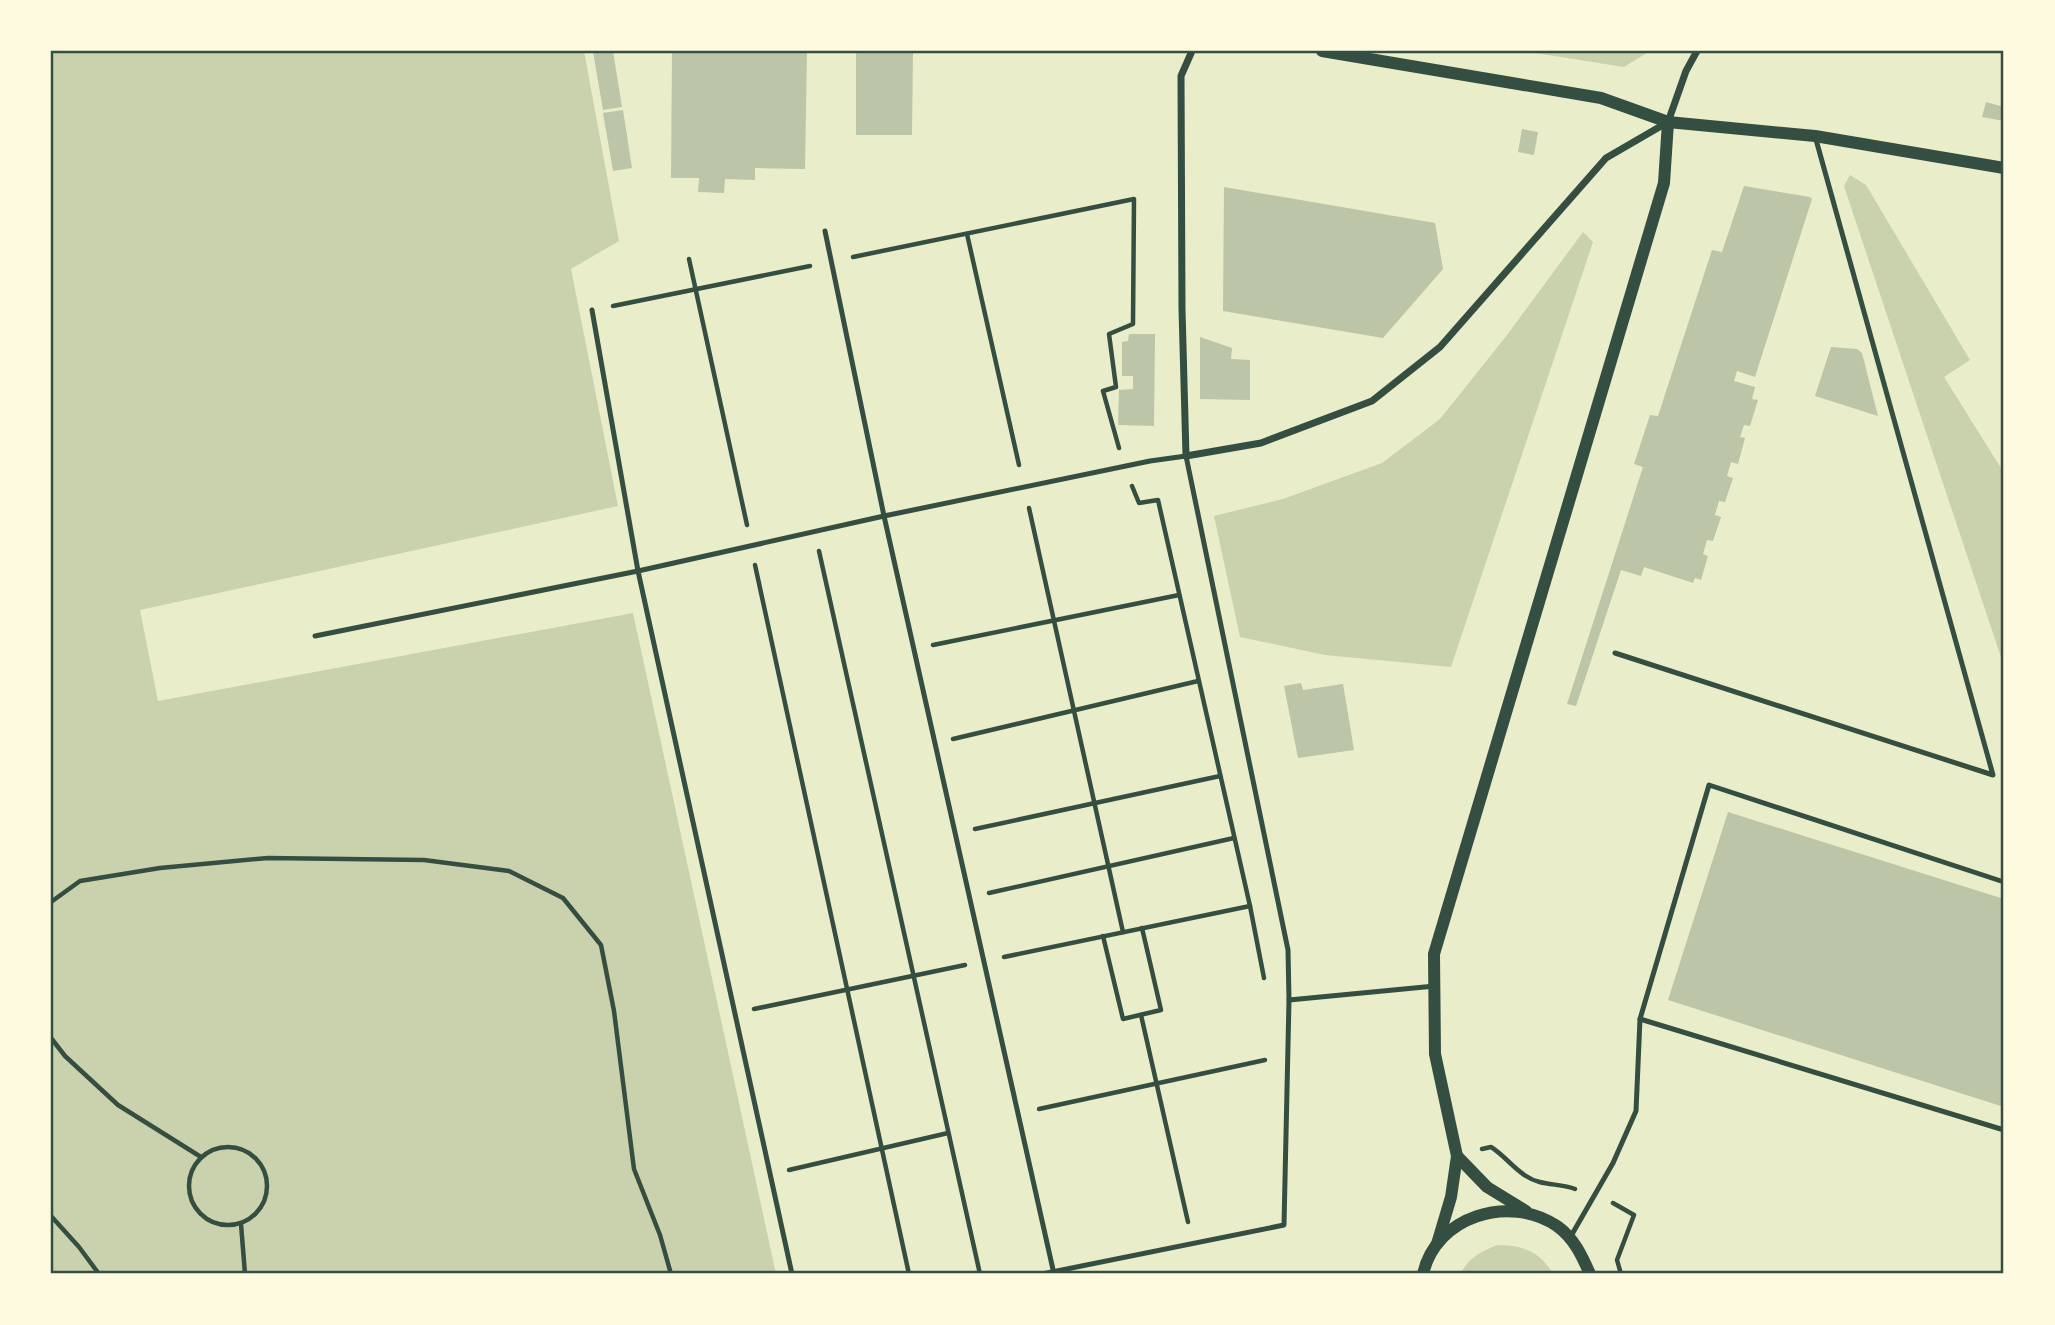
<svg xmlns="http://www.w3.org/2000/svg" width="2055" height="1325" font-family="'Alegreya Sans',sans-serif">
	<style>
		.green { fill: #cad2ad }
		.building { fill: #bcc5a7 }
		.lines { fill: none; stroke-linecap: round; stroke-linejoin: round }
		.path { stroke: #344e41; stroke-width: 4.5 }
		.service { stroke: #344e41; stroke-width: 5 }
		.minor { stroke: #344e41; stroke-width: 7 }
		.tertiary { stroke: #344e41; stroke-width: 12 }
		.neatline { fill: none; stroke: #344e41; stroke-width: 2.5 }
	</style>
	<rect width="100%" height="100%" fill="#e9edc9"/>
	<g class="green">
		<polygon points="51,51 584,51 619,241 571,269 618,506 140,610 158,701 633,613 776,1274 51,1274"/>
		<polygon points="1522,51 1650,51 1624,67"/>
		<polygon points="1850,175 1866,185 1970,360 1944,377 2004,473 2004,666 1844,186"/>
		<polygon points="1583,232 1593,242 1451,667 1325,655 1240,637 1214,516 1283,499 1382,463 1423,432 1440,419 1507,335"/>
		<path d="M1497,1245C1522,1245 1540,1251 1553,1274H1460C1469,1258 1480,1252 1497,1245Z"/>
	</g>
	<g class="building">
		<polygon points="613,51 622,107 603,110 593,52"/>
		<polygon points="672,51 807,51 805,169 755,168 755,180 725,179 724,193 698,192 699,178 671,178"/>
		<polygon points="856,51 913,51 912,135 856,135"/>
		<polygon points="1986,102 2004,107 2004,121 1982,117"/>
		<polygon points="623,110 632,168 613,171 603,113"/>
		<polygon points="1522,129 1538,132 1534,155 1518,152"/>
		<polygon points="1744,186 1810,197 1812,199 1755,377 1737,371 1734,381 1755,387 1752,399 1758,400 1750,426 1744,425 1740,437 1745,438 1738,464 1731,462 1727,476 1733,478 1725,502 1719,501 1715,515 1721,517 1713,541 1707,540 1703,554 1708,556 1701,580 1695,578 1693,583 1644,567 1641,576 1621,570 1576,706 1567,704 1643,467 1634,464 1650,415 1658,416 1712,250 1722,252"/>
		<polygon points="1224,187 1435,223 1443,269 1383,338 1223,311"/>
		<polygon points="1129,334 1155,334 1154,426 1118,425 1119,390 1133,389 1133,376 1122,376 1122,342 1128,341"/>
		<polygon points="1200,337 1232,348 1231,359 1250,360 1250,400 1200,399"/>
		<polygon points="1831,347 1857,349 1862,353 1878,416 1815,396"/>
		<polygon points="1301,683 1303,690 1343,684 1354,750 1298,758 1284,686"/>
		<polygon points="1728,812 2004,899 2004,1107 1668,1000"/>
	</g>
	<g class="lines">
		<g class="path">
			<polyline points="967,234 1019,465"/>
			<polyline points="853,257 1134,199 1133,324 1109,334 1116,387 1103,391 1119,448"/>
			<polyline points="689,259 747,525"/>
			<polyline points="613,306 810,266"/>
			<polyline points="1132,486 1139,503 1158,500 1250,906 1264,978"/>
			<polyline points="1029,508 1123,932"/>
			<polyline points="819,551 980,1274"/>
			<polyline points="755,565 909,1274"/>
			<polyline points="933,645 1179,595"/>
			<polyline points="953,739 1198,681"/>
			<polyline points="975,829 1220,776"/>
			<polyline points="989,893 1234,838"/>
			<polyline points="51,902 80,881 160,868 268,858 424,860 509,871 563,898 601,945 614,1011 634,1169 660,1235 671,1274"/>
			<polyline points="1103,936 1123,1019 1161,1010 1142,928"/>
			<polyline points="1004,957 1250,906"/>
			<polyline points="754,1009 965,965"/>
			<polyline points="1141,1015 1188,1222"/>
			<polyline points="51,1038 65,1056 118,1105 201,1157"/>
			<polyline points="1039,1109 1265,1060"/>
			<circle cx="228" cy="1186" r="39"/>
			<path d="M1482,1149L1491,1147C1504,1155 1513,1168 1526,1176C1540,1186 1560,1183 1575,1189"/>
			<polyline points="789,1170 948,1133"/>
			<polyline points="1613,1203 1634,1215 1617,1260 1621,1274"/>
			<polyline points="51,1216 79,1247 99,1274"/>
			<polyline points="241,1224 245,1274"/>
		</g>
		<g class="service">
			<polyline points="825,231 884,516 1054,1274"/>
			<polyline points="592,310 638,571 792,1274"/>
			<polyline points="315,636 638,571 884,516 1150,461 1186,456 1288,950 1289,1000 1435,986"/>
			<polyline points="1615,653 1993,775 1815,136"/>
			<polyline points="1640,1019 2004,1130"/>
			<polyline points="1571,1236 1613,1163 1636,1111 1640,1019 1709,785 2004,882"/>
			<polyline points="1042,1274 1284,1225 1289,1000"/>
		</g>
		<polyline class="minor" points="1192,51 1181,76 1182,309 1186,456 1261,443 1372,401 1440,347 1606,158 1668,122 1686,71 1697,51"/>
		<g class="tertiary">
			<polyline points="1322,51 1601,98 1668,122 1815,136 2004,168"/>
			<polyline points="1457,1156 1487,1187 1526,1211"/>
			<polyline points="1437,1244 1451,1197 1457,1156 1435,1054 1434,954 1664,183 1668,122"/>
			<path d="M1423,1274C1436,1216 1509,1194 1557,1226C1574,1238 1582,1256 1590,1274"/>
		</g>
	</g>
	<rect width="2055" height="1325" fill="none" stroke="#fefae0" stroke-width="105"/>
	<rect x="52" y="52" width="1950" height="1220" class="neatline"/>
</svg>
